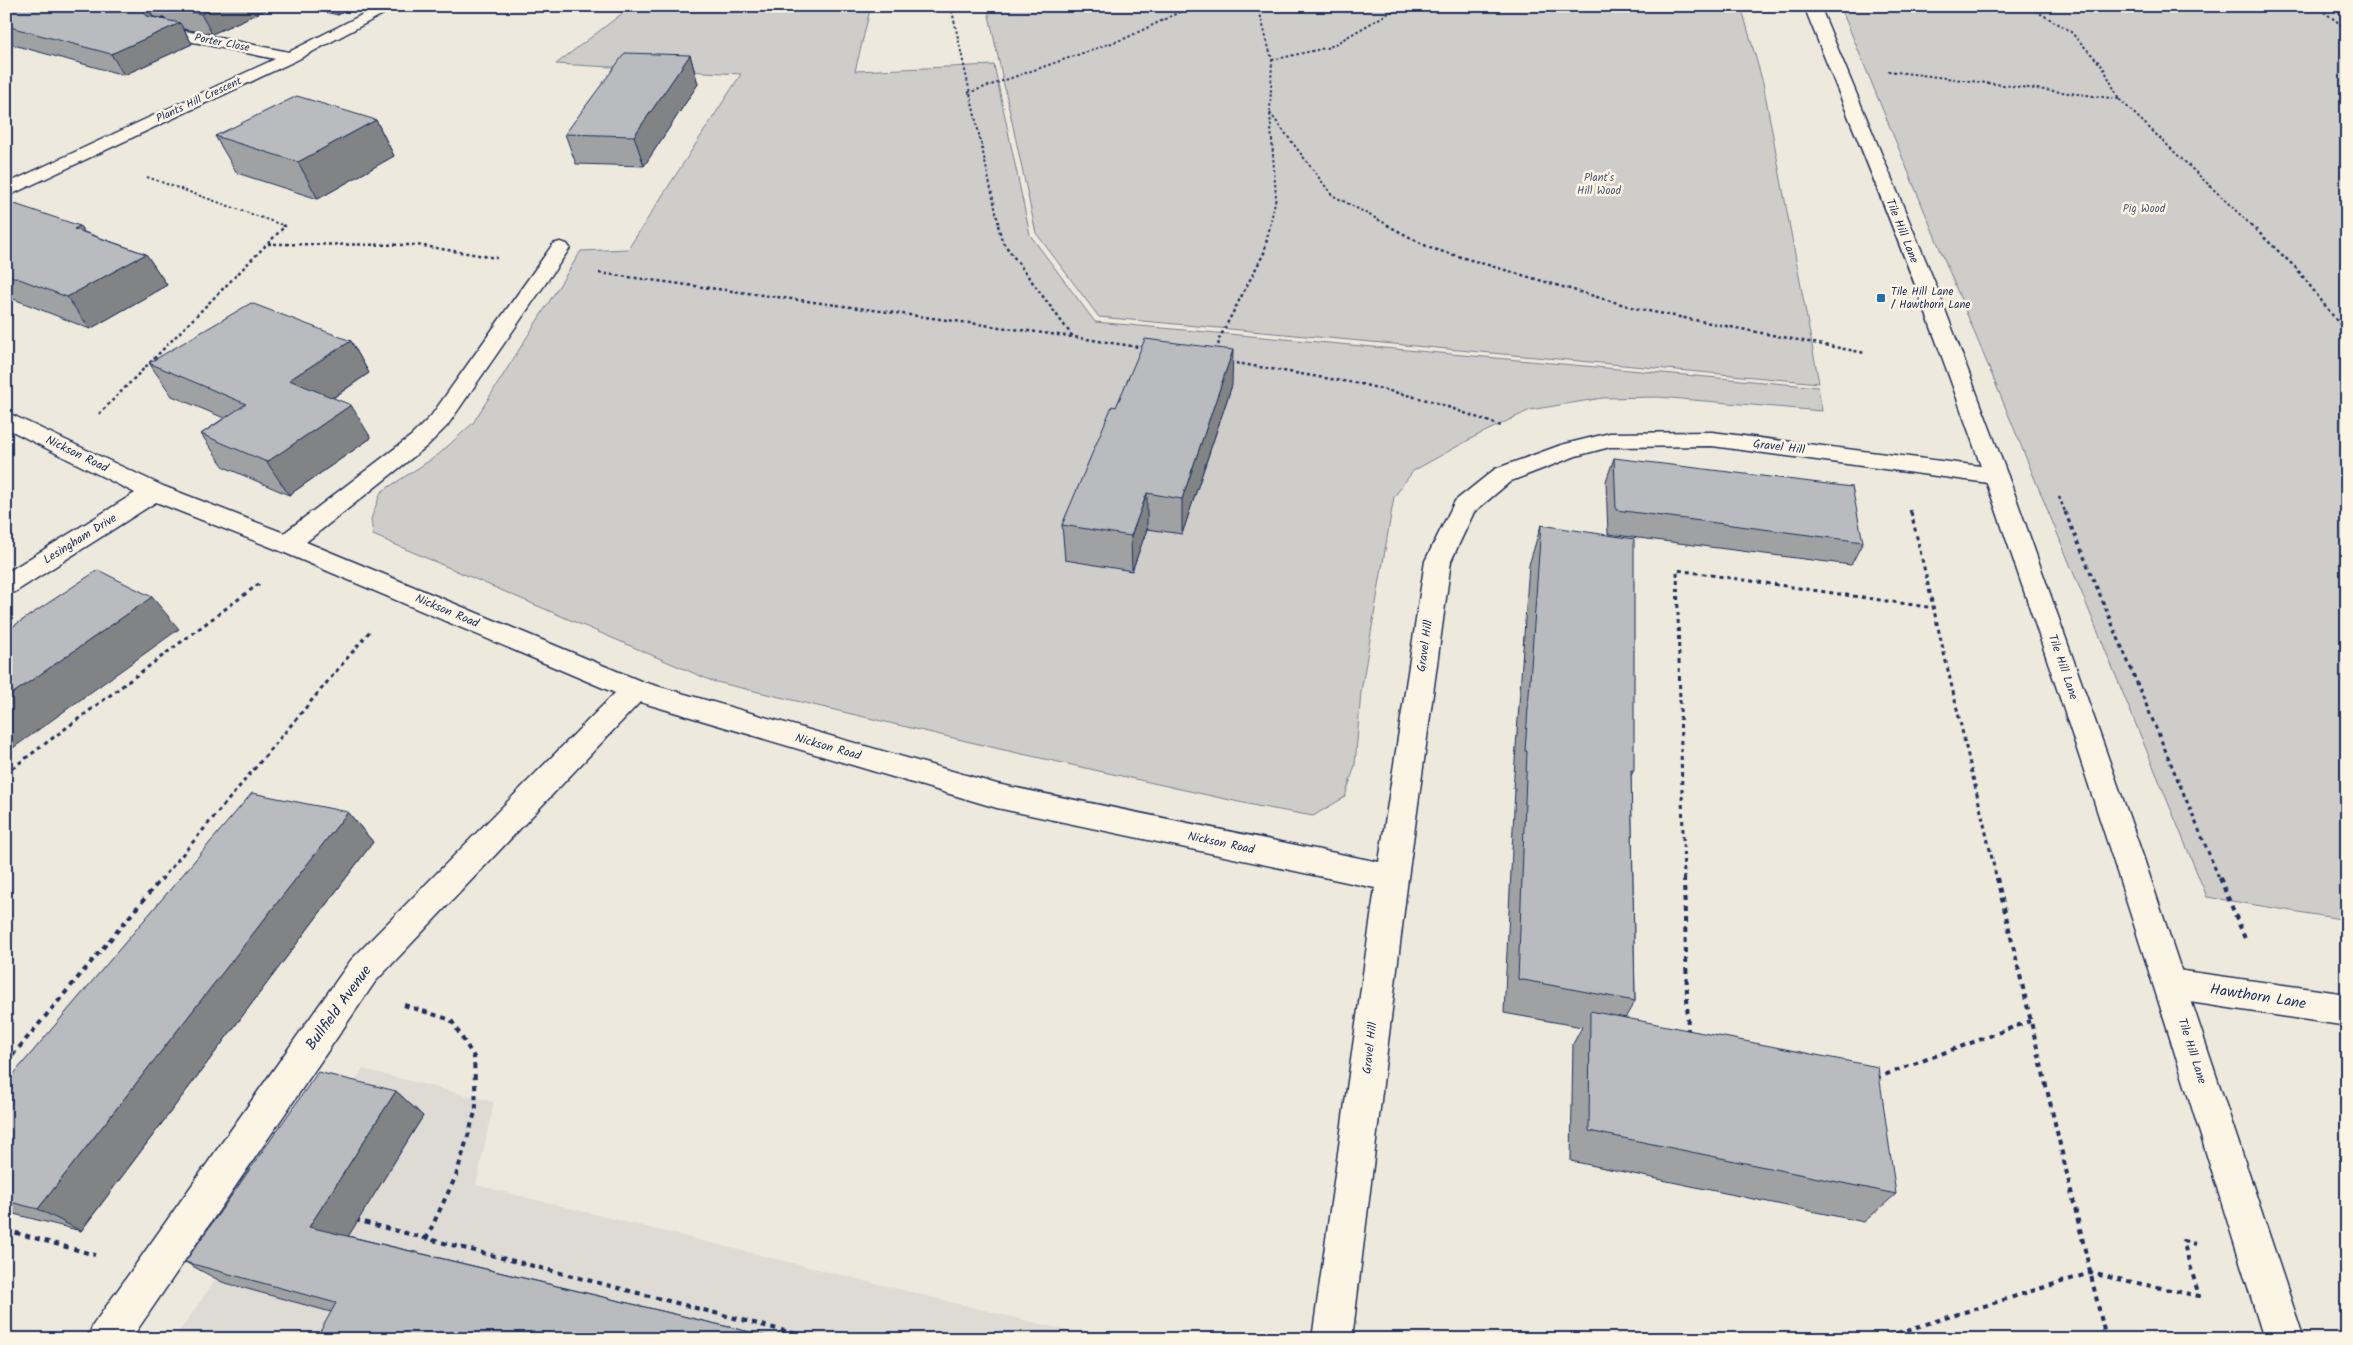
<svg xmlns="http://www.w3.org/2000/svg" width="2353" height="1345" font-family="Kalam,sans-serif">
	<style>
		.built { fill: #dedbd4 }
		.green { fill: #cfcdca; stroke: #757e94 }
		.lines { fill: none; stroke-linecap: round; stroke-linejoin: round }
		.street-casing { stroke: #1b2f5e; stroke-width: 3 }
		.secondary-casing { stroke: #1b2f5e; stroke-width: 3 }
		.path-far3 { stroke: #1b2f5e; stroke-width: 2; stroke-dasharray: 2.5 2.5; stroke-linecap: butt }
		.path-far2 { stroke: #1b2f5e; stroke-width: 2.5; stroke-dasharray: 3 3; stroke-linecap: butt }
		.path-far1 { stroke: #1b2f5e; stroke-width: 3; stroke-dasharray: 4 4; stroke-linecap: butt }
		.path { stroke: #1b2f5e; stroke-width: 4; stroke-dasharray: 5 5; stroke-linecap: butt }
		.street { fill: #fcf5e5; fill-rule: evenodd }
		.secondary { fill: #fcf5e5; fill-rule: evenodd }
		.wall { fill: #a0a1a3; stroke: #1b2f5e; fill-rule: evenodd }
		.shaded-wall { fill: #828385; stroke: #1b2f5e }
		.building { fill: #babbbe; stroke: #1b2f5e }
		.poi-dot { fill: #1f6fb2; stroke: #fcf5e5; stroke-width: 2 }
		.labels { text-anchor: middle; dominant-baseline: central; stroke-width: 5; stroke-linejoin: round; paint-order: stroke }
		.far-street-label { font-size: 11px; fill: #1b2f5e; stroke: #fcf5e5 }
		.far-park-label { font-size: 11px; fill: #485679; stroke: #fcf5e5 }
		.far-poi-label { font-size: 11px; fill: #1b2f5e; stroke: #fcf5e5; text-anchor: start }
		.street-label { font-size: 12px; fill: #1b2f5e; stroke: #fcf5e5 }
		.near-street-label { font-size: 15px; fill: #1b2f5e; stroke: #fcf5e5 }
	</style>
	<rect width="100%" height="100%" fill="#eee9dd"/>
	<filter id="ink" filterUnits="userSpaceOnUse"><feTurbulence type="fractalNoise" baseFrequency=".02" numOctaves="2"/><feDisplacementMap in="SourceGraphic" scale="10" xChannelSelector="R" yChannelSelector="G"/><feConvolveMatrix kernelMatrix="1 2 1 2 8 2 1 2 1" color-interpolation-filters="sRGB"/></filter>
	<g filter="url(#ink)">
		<polygon class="built" points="363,1069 494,1102 476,1185 1101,1339 174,1339"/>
		<g class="green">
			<polygon points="632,6 871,6 855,71 994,65 1030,235 1095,322 1818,387 1822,411 1658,397 1602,398 1530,410 1476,436 1413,471 1394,497 1361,692 1355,765 1345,797 1313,816 1257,806 1004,750 712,681 373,535 371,519 381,492 438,455 473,423 581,251 628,249 741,74 556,64"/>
			<polygon points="987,6 1741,6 1763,83 1819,383 1099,317 1036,233"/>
			<polygon points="1840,6 2347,6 2347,920 2207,897"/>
		</g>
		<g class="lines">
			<g class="street-casing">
				<g id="street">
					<polygon points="379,6 398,6 297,60 6,197 6,184 275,59 160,35 150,22 153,19 163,19 171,28 289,52"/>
					<polygon points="560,242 567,244 570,248 447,426 427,446 306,542 643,682 997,784 1379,862 1425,561 1455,501 1495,469 1561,445 1610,433 1712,432 1996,468 2004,470 2008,476 2004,482 1996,484 1712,446 1610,447 1576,456 1511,481 1474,512 1451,561 1408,878 1352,1339 1312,1339 1375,888 997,808 640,702 375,982 131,1339 87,1339 93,1325 351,960 615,693 278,550 156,502 15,592 6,594 6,573 135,493 6,428 6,412 163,486 284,533 411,436 431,416 553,244"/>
					<polygon points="2170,969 2347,994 2347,1026 2170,999 2158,995 2153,984 2158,973"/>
				</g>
			</g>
			<g class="secondary-casing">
				<path id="secondary" d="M1804,6H1820L1935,283L2015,495L2143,856L2304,1339H2264C2164,1016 2063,694 1949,376C1904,251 1853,129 1804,6Z"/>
			</g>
			<g class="path-far3">
				<polyline points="951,6 999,226"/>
				<polyline points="1258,6 1272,60 1270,113 1276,197 1270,226"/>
				<polyline points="2027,6 2069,30 2103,67 2119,99 2252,226"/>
				<polyline points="2316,6 2347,29"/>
				<polyline points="1272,60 1330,47 1401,6"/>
				<polyline points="1888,71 2119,99"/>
				<polyline points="968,93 1126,38 1192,6"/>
				<polyline points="1270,113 1332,195 1390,226"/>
				<polyline points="147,177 285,226"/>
			</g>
			<g class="path-far2">
				<polyline points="998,225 1002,241 1073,337 1145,348"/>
				<polyline points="1387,225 1430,248 1638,309 1865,353"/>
				<polyline points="2251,225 2297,269 2347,334"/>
				<polyline points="268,244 417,245 497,258"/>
				<polyline points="599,273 1073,337"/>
				<polyline points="1220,351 1218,341 1264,253 1270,225"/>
				<polyline points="1230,362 1361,384 1431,401 1501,426"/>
				<polyline points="99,414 285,226 282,225"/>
				<polyline points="2059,497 2066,514"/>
				<polyline points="1910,510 1911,514"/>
			</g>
			<g class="path-far1">
				<polyline points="1911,512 1997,880"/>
				<polyline points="2065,512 2220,880"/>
				<polyline points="6,773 260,583"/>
				<polyline points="161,880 370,631"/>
				<polyline points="1684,880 1677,570 1934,608"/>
			</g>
			<g class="path">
				<polyline points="1684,878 1688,1034"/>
				<polyline points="1997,878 2106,1339"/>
				<polyline points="2220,878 2246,941"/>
				<polyline points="404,1005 451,1020 474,1057 476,1109 456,1176 426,1239"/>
				<polyline points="6,1063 162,878"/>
				<polyline points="1876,1078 2030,1021"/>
				<polyline points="355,1220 816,1339"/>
				<polyline points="6,1230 95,1255"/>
				<polyline points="1878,1339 2090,1273 2199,1296 2183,1241 2196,1244"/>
			</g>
			<use href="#street" class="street"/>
			<use href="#secondary" class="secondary"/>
		</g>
		<g class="wall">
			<path d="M6,6H274L212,34L184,29L192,44L124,75L6,43ZM153,17L164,18L166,20Z"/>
			<polygon points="299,6 354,6 338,15"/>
			<polygon points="690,55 698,84 644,166 576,164 565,134"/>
			<polygon points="376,120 394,156 318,199 237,173 215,136"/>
			<polygon points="6,201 84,232 146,254 167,285 90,329 6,296"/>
			<polygon points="351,341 369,373 333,398 371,438 289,495 224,467 201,434 224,418 172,396 149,363"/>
			<polygon points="1232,385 1182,534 1147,529 1132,571 1065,560 1062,525 1116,407"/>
			<polygon points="1614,458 1863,542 1851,565 1608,534 1606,481"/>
			<polygon points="1541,525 1634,770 1631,776 1635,1001 1625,1018 1896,1194 1864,1222 1571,1161 1573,1044 1582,1027 1504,1013 1515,789 1513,789 1529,565"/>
			<polygon points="348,812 373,842 81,1231 6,1212 6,1083"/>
			<polygon points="396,1091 423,1116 348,1236 779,1339 331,1312 222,1282 185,1262"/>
		</g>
		<g class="shaded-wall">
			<polygon points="139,6 147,6 153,17 148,22"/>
			<polygon points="219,6 274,6 212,34 201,14"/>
			<polygon points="334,6 354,6 338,15"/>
			<polygon points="180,23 192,44 124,75 111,54"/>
			<polygon points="690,55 698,84 644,166 634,136"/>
			<polygon points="376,120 394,156 318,199 298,162"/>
			<polygon points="80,226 101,257 74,229"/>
			<polygon points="146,254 167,285 90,329 67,297"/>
			<polygon points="351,341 369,373 310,413 289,380"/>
			<polygon points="1233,350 1232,385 1182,534 1182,499"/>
			<polygon points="351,405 371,438 289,495 267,462"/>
			<polygon points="1147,493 1147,529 1132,571 1131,536"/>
			<polygon points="152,597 179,629 6,753 6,698"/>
			<polygon points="348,812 373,842 81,1231 38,1209"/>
			<polygon points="396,1091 423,1116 341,1248 309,1227"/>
		</g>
		<g class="building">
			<polygon points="6,6 140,6 147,16 180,23 111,54 6,26"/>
			<polygon points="161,6 219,6 201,14"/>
			<polygon points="625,53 690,55 634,136 565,134"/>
			<polygon points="297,96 376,120 298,162 215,136"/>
			<polygon points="6,201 80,226 74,229 146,254 67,297 6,274"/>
			<polygon points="251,303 351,341 289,380 351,405 267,462 201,434 246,404 149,363"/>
			<polygon points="1145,339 1233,350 1182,499 1147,493 1131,536 1062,525 1112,406 1116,407"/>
			<polygon points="1614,458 1852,487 1863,542 1616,510"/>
			<polygon points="1541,525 1634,539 1634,770 1631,770 1635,1001 1518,979 1527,751 1525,751"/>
			<polygon points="98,570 152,597 6,698 6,631"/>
			<polygon points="252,793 348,812 38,1209 6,1201 6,1083"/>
			<polygon points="1590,1011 1878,1067 1896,1194 1589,1131"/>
			<polygon points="318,1072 396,1091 309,1227 779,1339 316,1339 336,1303 185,1262"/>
		</g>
	</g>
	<rect class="poi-dot" x="1876" y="293" width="10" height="10" rx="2.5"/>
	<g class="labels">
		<g class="far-street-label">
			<text transform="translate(222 43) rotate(11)">Porter Close</text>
			<text transform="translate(199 100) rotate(-25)">Plants Hill Crescent</text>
		</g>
		<g class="far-park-label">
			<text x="1599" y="178">Plant's<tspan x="1599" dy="13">Hill Wood</tspan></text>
			<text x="2144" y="209">Pig Wood</text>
		</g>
		<g class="far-poi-label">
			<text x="1891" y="292">Tile Hill Lane<tspan x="1891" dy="13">/ Hawthorn Lane</tspan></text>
		</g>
		<g class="street-label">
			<text transform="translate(1902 231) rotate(68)">Tile Hill Lane</text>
			<text transform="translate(1779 447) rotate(7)">Gravel Hill</text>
			<text transform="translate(77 454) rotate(26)">Nickson Road</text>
			<text transform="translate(80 539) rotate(-32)">Lesingham Drive</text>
			<text transform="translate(447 611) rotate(23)">Nickson Road</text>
			<text transform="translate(1425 646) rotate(-82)">Gravel Hill</text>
			<text transform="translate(2063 667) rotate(71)">Tile Hill Lane</text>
			<text transform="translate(828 747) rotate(16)">Nickson Road</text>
			<text transform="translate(1221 843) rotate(12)">Nickson Road</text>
			<text transform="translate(1370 1048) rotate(-83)">Gravel Hill</text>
			<text transform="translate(2192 1051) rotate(72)">Tile Hill Lane</text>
		</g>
		<g class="near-street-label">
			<text transform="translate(2258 997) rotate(9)">Hawthorn Lane</text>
			<text transform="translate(339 1008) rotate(-54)">Bullfield Avenue</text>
		</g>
	</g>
	<rect width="2353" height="1345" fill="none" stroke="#fcf5e5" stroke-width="25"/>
	<rect x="12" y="12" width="2328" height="1320" fill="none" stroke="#1b2f5e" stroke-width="2" filter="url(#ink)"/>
</svg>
